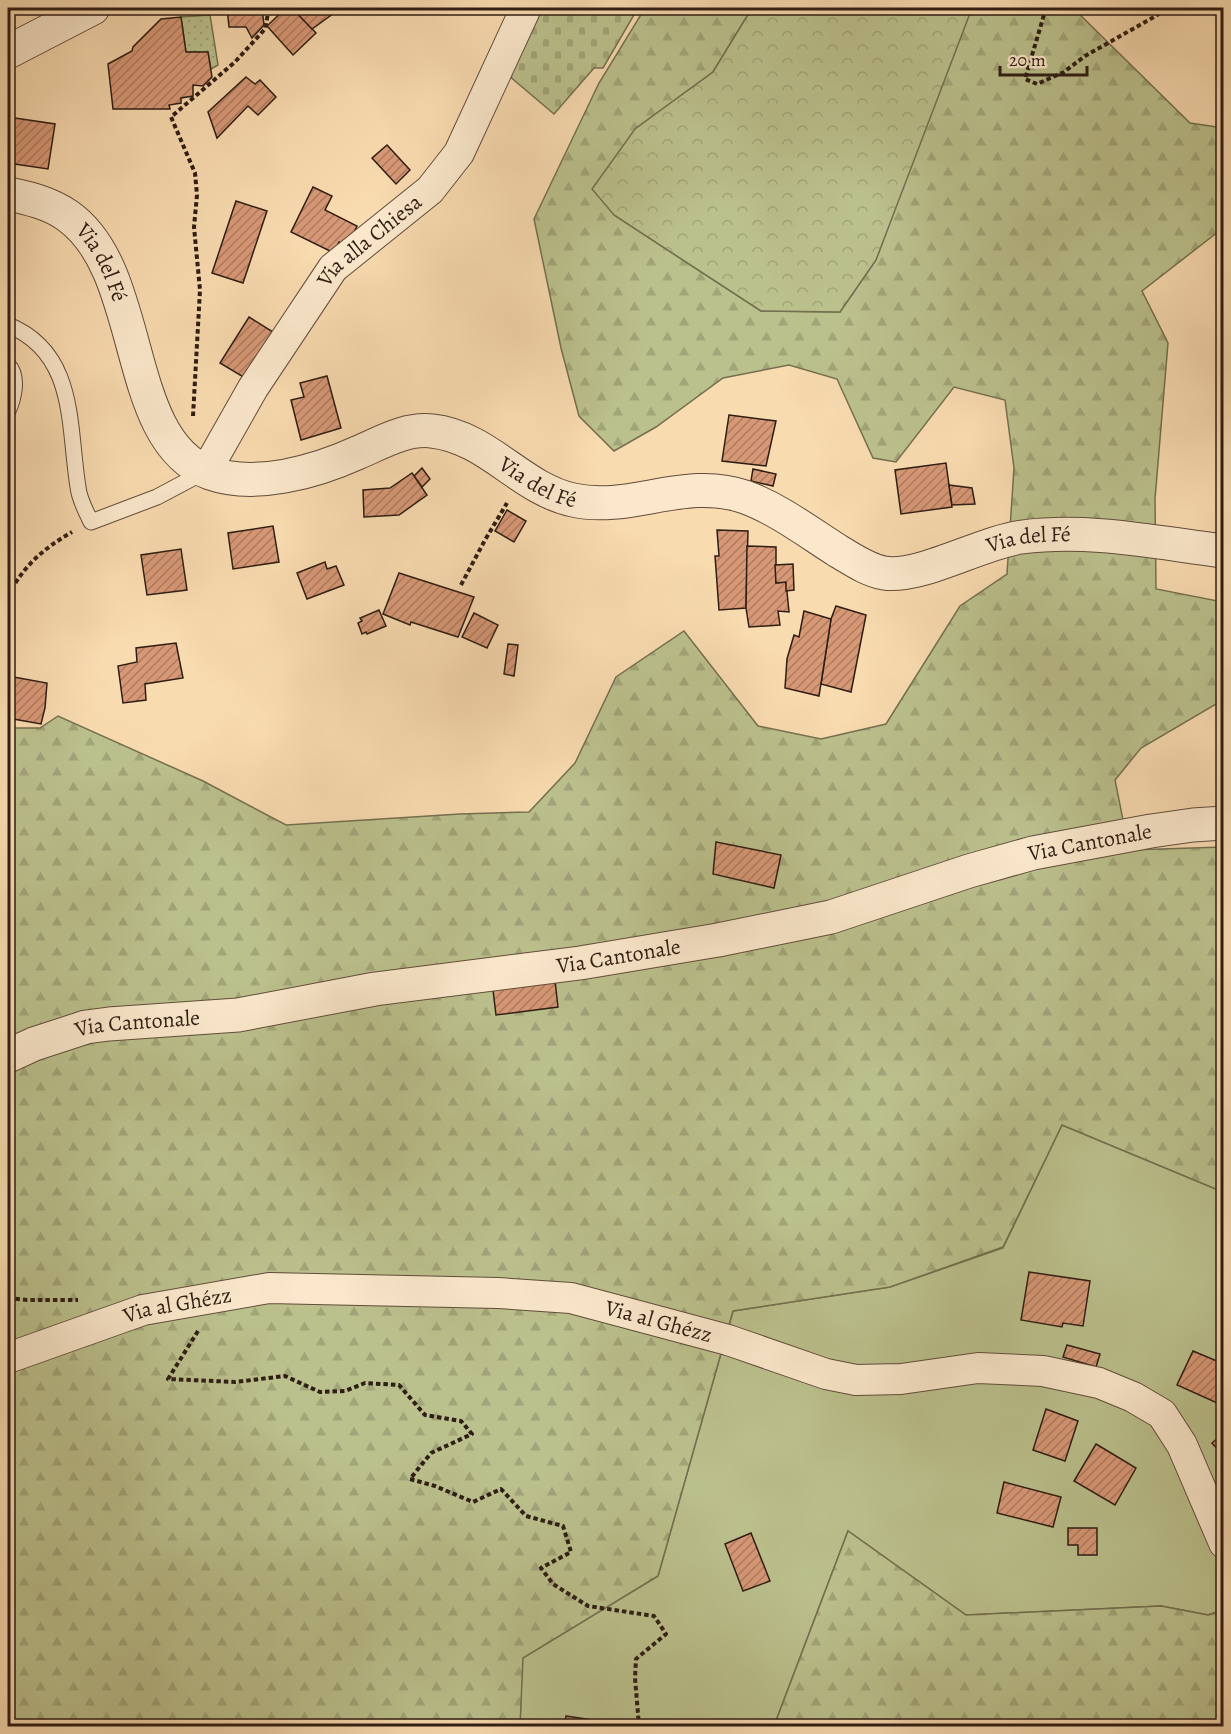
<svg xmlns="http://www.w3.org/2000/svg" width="1231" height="1734" font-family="Alegreya,serif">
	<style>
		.grass { fill: #bbc18d; stroke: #746f50; stroke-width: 1.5 }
		.forest { fill: url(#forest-firs); stroke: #746f50; stroke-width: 1.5 }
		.cemetery { fill: url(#cemetery-stones); stroke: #746f50; stroke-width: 1.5 }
		.park { fill: url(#park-crowns); stroke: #746f50; stroke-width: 1.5 }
		.garden { fill: url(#garden-dots); stroke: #746f50; stroke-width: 1.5 }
		.building { fill: url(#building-hatch); stroke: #2e1d14; stroke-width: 1.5 }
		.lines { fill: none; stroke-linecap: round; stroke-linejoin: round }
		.service-casing { stroke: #614c3b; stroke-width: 17 }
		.minor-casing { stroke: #614c3b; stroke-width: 32 }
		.tertiary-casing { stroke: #614c3b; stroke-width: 35 }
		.path { stroke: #2e1d14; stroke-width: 4; stroke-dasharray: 4.5 3; stroke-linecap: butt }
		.service { stroke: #fbe8cc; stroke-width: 15 }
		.minor { stroke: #fbe8cc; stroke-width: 30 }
		.tertiary { stroke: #fbe8cc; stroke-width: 33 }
		.labels { text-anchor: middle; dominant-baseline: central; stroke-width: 4.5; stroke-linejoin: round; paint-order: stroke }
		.street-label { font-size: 22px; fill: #2e1d14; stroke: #fbe8cc }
	</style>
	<defs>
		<pattern id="forest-firs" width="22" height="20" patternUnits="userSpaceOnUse" patternTransform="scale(1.5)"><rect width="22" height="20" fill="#bbc18d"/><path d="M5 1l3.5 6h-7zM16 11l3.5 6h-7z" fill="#a1a579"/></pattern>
		<pattern id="cemetery-stones" width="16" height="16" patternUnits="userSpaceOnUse" patternTransform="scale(1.5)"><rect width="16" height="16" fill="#bbc18d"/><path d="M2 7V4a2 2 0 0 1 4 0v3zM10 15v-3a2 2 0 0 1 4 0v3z" fill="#a1a579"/></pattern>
		<pattern id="park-crowns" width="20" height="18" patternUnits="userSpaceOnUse" patternTransform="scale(1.5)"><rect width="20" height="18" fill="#bbc18d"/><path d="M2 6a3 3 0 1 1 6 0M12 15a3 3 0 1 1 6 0" fill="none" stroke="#a1a579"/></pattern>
		<pattern id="garden-dots" width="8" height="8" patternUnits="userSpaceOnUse" patternTransform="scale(1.5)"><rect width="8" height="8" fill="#bbc18d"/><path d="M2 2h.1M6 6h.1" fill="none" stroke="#a1a579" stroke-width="1.8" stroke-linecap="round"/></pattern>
		<pattern id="building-hatch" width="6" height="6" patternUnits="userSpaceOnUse" patternTransform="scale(1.5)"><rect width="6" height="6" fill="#d79876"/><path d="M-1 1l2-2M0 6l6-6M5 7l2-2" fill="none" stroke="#af7b60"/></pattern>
	</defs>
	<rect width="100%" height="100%" fill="#f9dbb0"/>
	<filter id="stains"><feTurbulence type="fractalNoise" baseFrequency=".00333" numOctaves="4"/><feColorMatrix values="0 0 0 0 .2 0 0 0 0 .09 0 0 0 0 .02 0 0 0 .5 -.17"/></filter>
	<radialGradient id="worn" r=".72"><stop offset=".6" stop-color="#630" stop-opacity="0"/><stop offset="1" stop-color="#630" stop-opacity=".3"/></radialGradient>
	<polygon class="grass" points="1062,1125 1223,1192 1223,1610 1208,1615 1161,1606 966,1615 848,1531 774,1726 520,1726 522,1658 658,1576 733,1311 890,1287 1003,1248"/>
	<g class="forest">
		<polygon points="645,8 752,8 713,72 635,129 614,215 761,311 840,312 876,260 948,58 969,8 1073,8 1190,123 1223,128 1223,228 1142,291 1168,343 1155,499 1156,589 1223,602 1223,705 1216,704 1141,748 1115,780 1129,850 1223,847 1223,1192 1062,1125 1003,1247 890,1287 733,1311 658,1576 523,1658 520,1726 8,1726 8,728 40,728 58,716 203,781 286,825 460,814 529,812 575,763 616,677 684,631 758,726 821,739 886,724 960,606 1007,574 1014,468 1005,400 954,387 896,462 873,458 837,379 789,365 723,378 656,427 614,451 579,416 561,348 534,219 599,83"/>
		<polygon points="848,1531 966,1615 1161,1606 1208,1615 1223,1610 1223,1726 774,1726"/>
	</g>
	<polygon class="cemetery" points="534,8 638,8 603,68 594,68 554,114 508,75"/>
	<polygon class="park" points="752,8 972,8 876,260 840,312 761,311 614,215 592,189 635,129 713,72"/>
	<polygon class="garden" points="210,15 218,65 211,69 208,52 186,52 181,17"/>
	<g class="building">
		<polygon points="227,8 262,8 264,25 252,38 246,27 229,27"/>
		<polygon points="286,8 292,8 316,33 293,55 267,26"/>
		<polygon points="292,8 341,8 312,29"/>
		<polygon points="181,17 186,52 208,52 212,77 203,86 193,85 193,96 181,98 181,103 169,105 170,109 113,109 108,64 132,51 133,47 161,19"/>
		<polygon points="246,77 255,84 260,80 276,97 258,115 248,106 217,138 208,112"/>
		<polygon points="8,117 55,124 48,169 8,163"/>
		<polygon points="387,145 410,170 396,184 372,158"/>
		<polygon points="313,187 332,196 325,210 357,226 348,246 339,242 334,253 291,232"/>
		<polygon points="236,201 267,211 243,283 212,273"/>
		<polygon points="249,317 273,332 245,378 220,363"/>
		<polygon points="327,376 341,428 301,440 291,400 304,397 300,383"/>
		<polygon points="729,415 776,421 766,466 722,461"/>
		<polygon points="946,463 952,507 901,514 895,470"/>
		<polygon points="422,468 430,479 422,487 414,476"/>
		<polygon points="753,469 776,474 773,486 751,481"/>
		<polygon points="412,473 427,495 399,515 364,517 363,490 390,488"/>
		<polygon points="949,485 972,488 975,504 952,505"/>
		<polygon points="507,510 526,521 514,542 495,531"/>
		<polygon points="273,526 279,562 233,569 228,533"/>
		<polygon points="717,530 748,531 746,608 719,610 715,556 719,556"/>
		<polygon points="747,546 776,547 776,583 786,582 789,612 778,611 780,625 749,627 746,608"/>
		<polygon points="181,549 187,590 147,595 141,555"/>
		<polygon points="325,562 327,569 336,566 344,585 307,599 297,573"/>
		<polygon points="793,564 794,590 786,591 786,582 776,583 775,565"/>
		<polygon points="399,573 474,597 458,637 411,622 410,625 383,614"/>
		<polygon points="836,606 866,615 851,692 821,684 831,619"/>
		<polygon points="379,610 386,626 367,634 366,632 362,634 358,623 362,621 360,618"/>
		<polygon points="804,611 831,619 819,696 785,688 787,659 794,635 799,637"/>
		<polygon points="474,613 498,625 487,648 462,637"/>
		<polygon points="176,643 183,678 145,684 146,700 123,703 118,666 137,662 136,648"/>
		<polygon points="508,644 518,645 514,676 504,674"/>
		<polygon points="8,676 47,683 45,708 41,724 8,718"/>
		<polygon points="716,842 781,855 774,888 713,874"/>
		<polygon points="555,981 558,1007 496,1015 493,990"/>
		<polygon points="1029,1272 1090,1281 1083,1326 1063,1323 1062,1327 1021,1320"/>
		<polygon points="1067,1345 1100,1354 1096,1367 1063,1357"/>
		<polygon points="1193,1351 1224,1364 1224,1406 1177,1385"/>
		<polygon points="1046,1409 1078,1421 1065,1461 1033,1450"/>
		<polygon points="1224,1433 1224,1456 1212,1443"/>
		<polygon points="1096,1444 1136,1468 1115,1505 1074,1481"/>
		<polygon points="1004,1482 1061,1497 1053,1527 997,1513"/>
		<polygon points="1068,1528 1097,1528 1097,1555 1078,1555 1078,1545 1068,1545"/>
		<polygon points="751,1533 770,1581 743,1591 725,1544"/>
		<polygon points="566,1716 606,1722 606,1726 564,1726"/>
	</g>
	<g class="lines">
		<g class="service-casing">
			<g id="service">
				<path d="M8,325C77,353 68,426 78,487C79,499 86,511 91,522L157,497L206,471"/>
				<path d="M8,365C19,376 14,398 8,411"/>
			</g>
		</g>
		<g class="minor-casing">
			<g id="minor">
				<path id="s1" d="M206,471L253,388L333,268L430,190L459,153L526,8"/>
				<path id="s2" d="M8,1358L143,1310L269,1288L498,1293L571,1298L728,1340L826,1374L856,1380L901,1379L978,1368L1043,1371L1099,1383L1133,1397L1162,1414L1182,1445L1224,1543"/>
			</g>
		</g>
		<g class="tertiary-casing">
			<g id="tertiary">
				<polyline points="8,52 93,8"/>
				<path id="s3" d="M8,194C28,198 50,203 68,216C147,272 121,441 210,473C255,489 315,472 357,453C381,443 405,428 432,431C488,437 521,489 573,500C631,513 685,476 745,497C778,509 808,532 838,551C852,559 867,570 884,573C920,579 982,542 1022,537C1089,528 1158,543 1224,551"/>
				<path id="s4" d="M8,1056L34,1044L86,1027L109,1024L238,1015L375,989L580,963L718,940L831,917L969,871L1033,853L1151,831L1193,825L1224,823"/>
			</g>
		</g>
		<g class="path">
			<polyline points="1046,8 1025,79 1037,84 1064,72 1085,56 1154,17 1168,8"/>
			<polyline points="193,416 200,290 194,227 197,195 195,173 171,117 235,62 265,29 269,8"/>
			<polyline points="461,585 485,540 507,503"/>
			<path d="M8,596C24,565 43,549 72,532"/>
			<polyline points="8,1298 27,1300 78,1300"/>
			<polyline points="198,1331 168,1379 235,1382 285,1376 320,1392 345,1391 365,1383 399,1385 425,1415 461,1421 472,1434 431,1453 410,1479 435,1486 473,1502 501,1489 526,1516 563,1526 571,1552 541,1568 553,1584 588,1606 654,1616 666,1634 636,1659 635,1678 639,1726"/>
		</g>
		<use href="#service" class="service"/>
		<use href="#minor" class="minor"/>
		<use href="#tertiary" class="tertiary"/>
	</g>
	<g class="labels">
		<g class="street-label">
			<text stroke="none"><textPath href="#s1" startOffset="285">Via alla Chiesa</textPath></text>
			<text stroke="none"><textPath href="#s3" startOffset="123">Via del Fé</textPath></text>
			<text stroke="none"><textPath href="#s3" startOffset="717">Via del Fé</textPath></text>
			<text stroke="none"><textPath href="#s3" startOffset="1239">Via del Fé</textPath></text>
			<text stroke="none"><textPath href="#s4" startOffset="1107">Via Cantonale</textPath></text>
			<text stroke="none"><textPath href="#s4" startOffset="621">Via Cantonale</textPath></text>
			<text stroke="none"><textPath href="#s4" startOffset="135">Via Cantonale</textPath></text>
			<text stroke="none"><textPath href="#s2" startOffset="178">Via al Ghézz</textPath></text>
			<text stroke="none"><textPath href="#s2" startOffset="664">Via al Ghézz</textPath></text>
		</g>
	</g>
	<rect width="1231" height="1734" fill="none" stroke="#f9dbb0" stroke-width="30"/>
	<rect x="9" y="9" width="1213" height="1716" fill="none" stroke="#2e1d14" stroke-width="3"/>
	<rect x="15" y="15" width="1201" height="1704" fill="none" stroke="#2e1d14" stroke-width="1.5"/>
	<path d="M1000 66v9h87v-9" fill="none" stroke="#2e1d14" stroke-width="3"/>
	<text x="1009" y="66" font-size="18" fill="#2e1d14" stroke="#fbe8cc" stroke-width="4.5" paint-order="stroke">20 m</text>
	<rect width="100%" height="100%" filter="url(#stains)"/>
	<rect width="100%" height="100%" fill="url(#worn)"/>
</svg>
